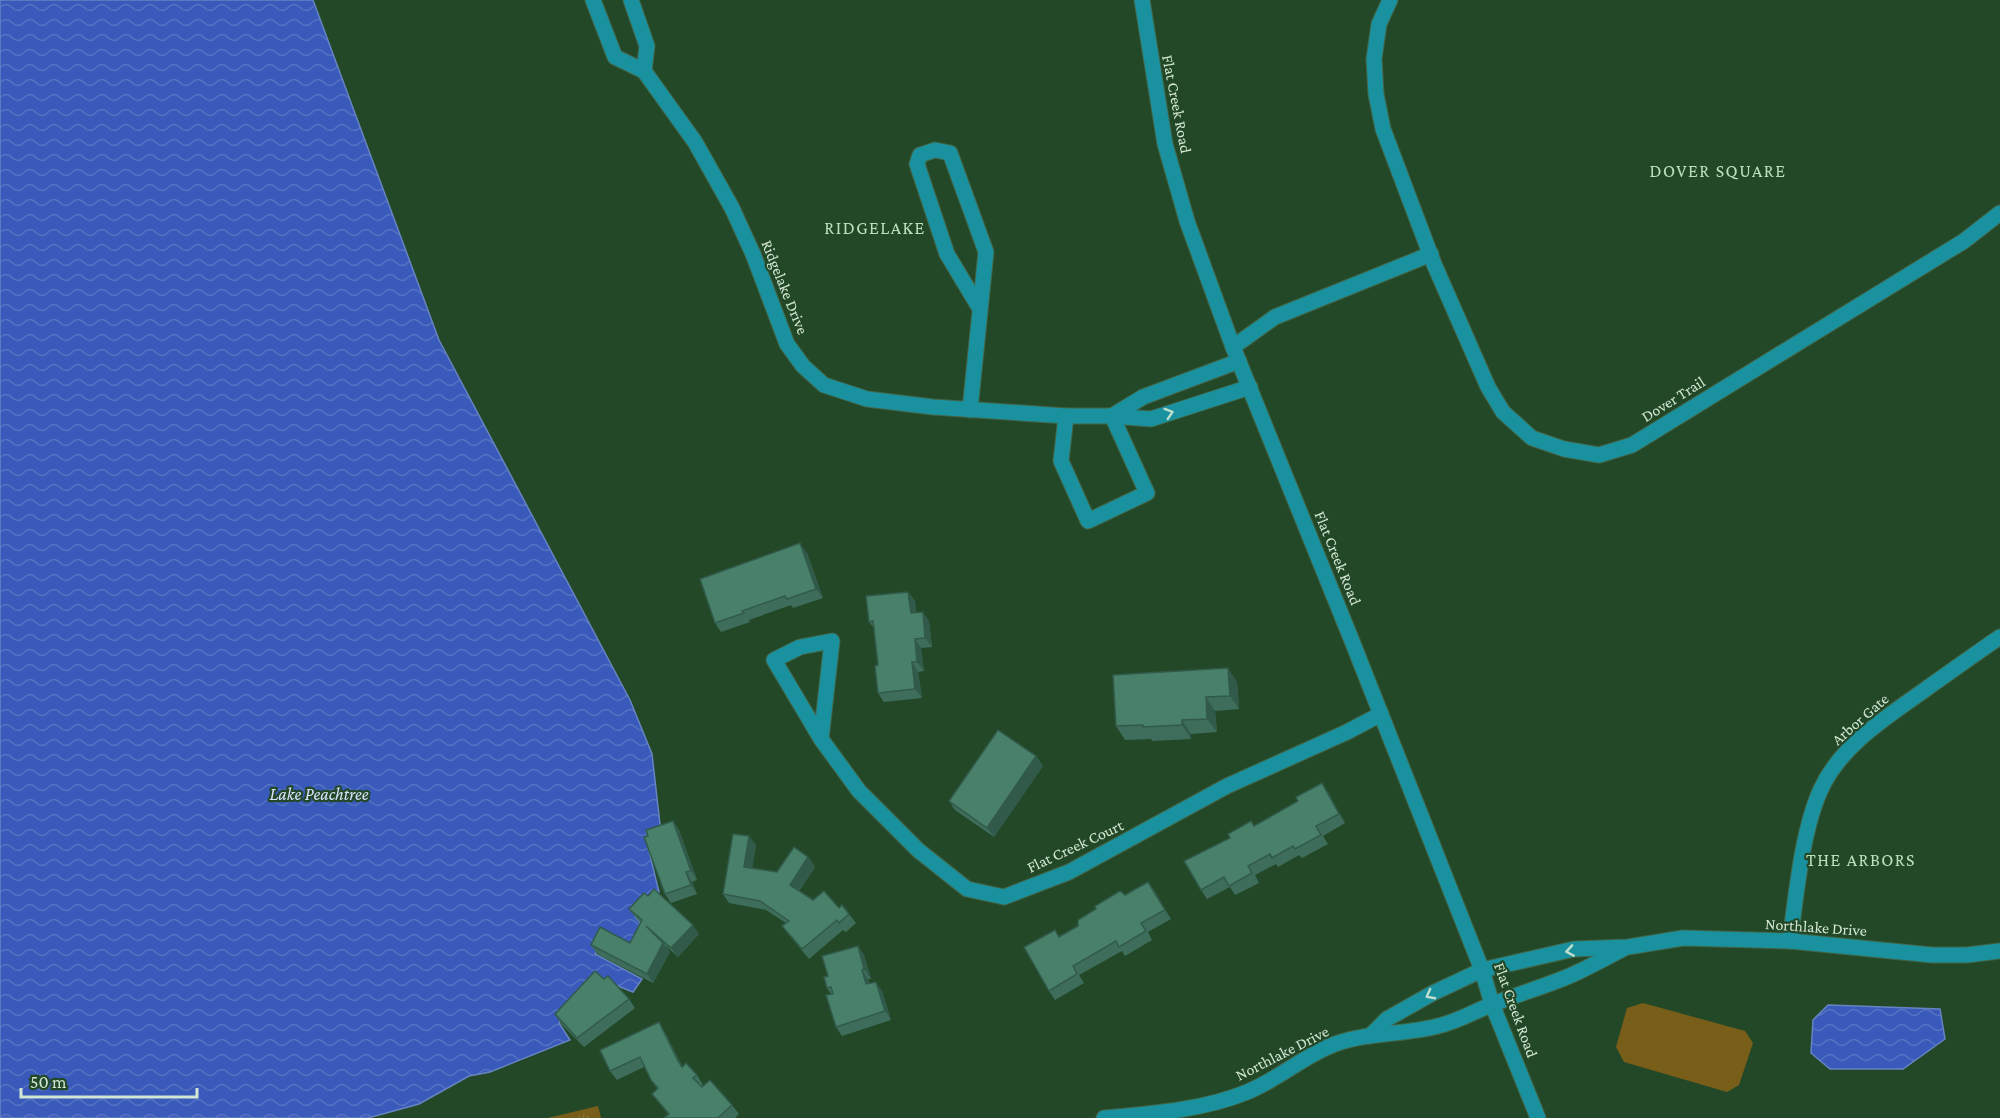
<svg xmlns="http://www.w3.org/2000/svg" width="2000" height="1118" font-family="'Crimson Pro',serif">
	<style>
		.park { fill: url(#park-tufts) }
		.pitch { fill: #785e18 }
		.water { fill: url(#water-waves); stroke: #6784c2; stroke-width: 1.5 }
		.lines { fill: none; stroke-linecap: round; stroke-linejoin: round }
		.minor-casing { stroke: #426547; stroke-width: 17 }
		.minor { stroke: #1a919e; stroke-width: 15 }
		.wall { fill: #3e6e5b }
		.shaded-wall { fill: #325a4a }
		.building { fill: #48806a; stroke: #325a4a; stroke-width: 1.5 }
		.oneway { stroke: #c0dece }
		.labels { text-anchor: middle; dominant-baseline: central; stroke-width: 4.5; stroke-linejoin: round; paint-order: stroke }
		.street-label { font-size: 16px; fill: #d2e7d3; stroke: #234828 }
		.neighbourhood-label { font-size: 18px; letter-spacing: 1.5px; fill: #b7e1ba; stroke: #234828 }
		.water-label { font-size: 18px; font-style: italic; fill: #d8e3fd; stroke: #234828 }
	</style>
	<defs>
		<pattern id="park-tufts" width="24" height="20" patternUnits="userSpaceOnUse" patternTransform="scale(1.5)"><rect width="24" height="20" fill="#785e18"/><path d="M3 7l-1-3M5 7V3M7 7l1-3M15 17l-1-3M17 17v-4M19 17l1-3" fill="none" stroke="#8a7539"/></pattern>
		<pattern id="water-waves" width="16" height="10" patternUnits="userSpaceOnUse" patternTransform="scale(1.5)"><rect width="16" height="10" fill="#395aba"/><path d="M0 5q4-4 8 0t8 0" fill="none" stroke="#5572c2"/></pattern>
	</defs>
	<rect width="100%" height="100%" fill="#234828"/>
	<polygon class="park" points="598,1106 601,1118 548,1118"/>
	<polygon class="pitch" points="1643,1003 1745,1031 1753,1043 1739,1085 1727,1092 1624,1062 1616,1047 1627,1008"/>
	<g class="water">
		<polygon points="0,0 313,0 439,340 630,700 652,754 661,833 648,847 659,892 635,917 646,929 636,950 606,936 595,954 642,979 633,992 600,979 559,1023 570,1040 490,1072 469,1076 419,1104 368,1118 0,1118"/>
		<polygon points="1828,1005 1940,1009 1945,1039 1903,1069 1830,1069 1811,1053 1813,1020"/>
	</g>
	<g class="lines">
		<g class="minor-casing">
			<g id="minor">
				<polyline points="593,0 615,57 644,71 695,142 732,208 753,254 787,344 803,366 824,385 867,399 933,407 1066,416 1112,416 1151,419 1250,387"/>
				<polyline points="631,0 647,46 644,71"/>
				<polyline points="1142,0 1165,144 1187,221 1233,347 1352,641 1482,970 1492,1004 1538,1118"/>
				<polyline points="1390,0 1379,24 1374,59 1376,94 1383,129 1434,264 1488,387 1503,412 1532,438 1564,449 1599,455 1632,445 1964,241 2000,213"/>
				<polyline points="1233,347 1275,317 1431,254"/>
				<polyline points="970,410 986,252 950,153 935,150 920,155 917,164 947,254 980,309"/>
				<polyline points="1066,416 1061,461 1088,521 1147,493 1112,416"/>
				<polyline points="1112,416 1143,397 1239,361"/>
				<polyline points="821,739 832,641 800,647 774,660 821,739 859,791 918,850 967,889 1004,897 1069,872 1227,786 1347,732 1381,714"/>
				<path d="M1790,941C1796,896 1802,830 1821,789C1841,745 1887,717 1926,689C1950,672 1975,654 2000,637"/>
				<polyline points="1370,1036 1387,1019 1433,993 1482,970 1574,949 1628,947 1683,938 1790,941 1932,955 1967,955 2000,951"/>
				<path d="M1104,1118C1150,1114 1204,1110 1247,1092C1279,1079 1303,1056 1335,1044C1368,1032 1404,1035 1438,1026C1457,1022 1475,1011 1493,1004C1516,995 1539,988 1562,979C1583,971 1603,959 1623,949"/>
			</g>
		</g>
		<use href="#minor" class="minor"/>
	</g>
	<g class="wall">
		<polygon points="807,553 823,598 793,608 791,605 749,620 750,622 721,632 715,623"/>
		<polygon points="908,592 915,601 916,613 929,621 932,647 921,648 924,671 918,672 922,698 884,702 878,693 878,665 874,628 869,622"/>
		<polygon points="1237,682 1239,709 1215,711 1217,732 1191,734 1191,739 1152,741 1151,739 1125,740 1116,726"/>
		<polygon points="1036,756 1043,766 994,837 955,810 949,801"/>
		<polygon points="1328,792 1345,823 1323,836 1328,844 1302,858 1299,855 1278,867 1276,864 1255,875 1259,883 1235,895 1230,887 1207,899 1201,890 1230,838 1251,821 1255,826 1298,801"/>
		<polygon points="673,821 679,830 697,880 692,882 697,894 671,903 665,894 648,836"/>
		<polygon points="756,845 752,868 777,872 808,857 815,867 799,891 813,900 839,908 849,914 856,923 846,932 843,930 809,959 789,935 782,926 786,923 766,910 729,903 723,894"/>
		<polygon points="1148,882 1171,919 1148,932 1152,940 1125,956 1122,951 1079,975 1084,983 1055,1000 1049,991 1055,930 1059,936 1078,926"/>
		<polygon points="629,909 699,934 678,957 666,946 670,952 653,983 597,954 591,945 630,943 640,922 636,918"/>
		<polygon points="858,946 864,955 871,979 868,979 869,983 882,991 891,1020 842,1036 836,1027 831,994 827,988 828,976"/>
		<polygon points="604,979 629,999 635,1008 584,1047 561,1024 555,1014"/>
		<polygon points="665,1032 682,1066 697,1075 703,1085 701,1087 732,1105 739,1114 735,1118 664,1118 668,1114 652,1094 657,1089 651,1080 644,1067 617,1080 610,1071"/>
	</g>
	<g class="shaded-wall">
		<polygon points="800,543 807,553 823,598 816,589"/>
		<polygon points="908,592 915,601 917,623 911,613"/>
		<polygon points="923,612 929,621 932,647 925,638"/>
		<polygon points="915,639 921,648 924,671 917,662"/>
		<polygon points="912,662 918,672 922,698 915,689"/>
		<polygon points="1228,668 1237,682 1239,709 1230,696"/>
		<polygon points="1206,697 1215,711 1217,732 1207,719"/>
		<polygon points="1182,720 1191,734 1191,739 1182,725"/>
		<polygon points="1036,756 1043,766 994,837 987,828"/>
		<polygon points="1322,783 1328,792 1345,823 1339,814"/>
		<polygon points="673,821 679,830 697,880 691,871"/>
		<polygon points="749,836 756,845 751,876 744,867"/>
		<polygon points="808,857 815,867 796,894 790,885"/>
		<polygon points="686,872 692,882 697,894 691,885"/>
		<polygon points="1148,882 1155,891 1171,919 1165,910"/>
		<polygon points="693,925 699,934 678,957 671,948"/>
		<polygon points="663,943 670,952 653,983 647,974"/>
		<polygon points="858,946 864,955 871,979 864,969"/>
		<polygon points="862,970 868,979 872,993 866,984"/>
		<polygon points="876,982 882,991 891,1020 885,1011"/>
		<polygon points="659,1022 665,1032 684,1070 678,1061"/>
	</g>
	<g class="building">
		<polygon points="800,543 816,589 787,599 785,596 742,611 744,613 715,623 700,579"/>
		<polygon points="908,592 911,613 923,612 925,638 915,639 917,662 912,662 915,689 878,693 875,666 878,665 873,621 869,622 866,596"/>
		<polygon points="1228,668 1230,696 1206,697 1207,719 1182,720 1182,725 1143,727 1143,725 1116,726 1113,675"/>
		<polygon points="998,730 1036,756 987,828 949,801"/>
		<polygon points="1322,783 1339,814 1316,826 1321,835 1295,849 1293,846 1272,858 1270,854 1248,866 1252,873 1229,886 1224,877 1201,890 1184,861 1230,838 1228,834 1251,821 1254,826 1298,801 1296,797"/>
		<polygon points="673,821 691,871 686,872 691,885 665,894 644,837 648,836 646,830"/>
		<polygon points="733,834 749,836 744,867 777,872 794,847 808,857 790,885 813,900 824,891 839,908 842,905 849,914 839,923 837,920 802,949 782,926 789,921 760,901 723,894"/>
		<polygon points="1148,882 1165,910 1141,923 1146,931 1119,947 1116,941 1073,966 1077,974 1049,991 1024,947 1055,930 1059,937 1078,926 1078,920 1096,909 1095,906 1120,891 1125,895"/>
		<polygon points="654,889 693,925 671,948 646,926 663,943 647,974 591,945 600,927 630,943 642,920 629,909 644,893 648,896"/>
		<polygon points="858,946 864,969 862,970 866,984 876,982 885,1011 836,1027 826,995 833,994 831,987 827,988 824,977 828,976 822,956"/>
		<polygon points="595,971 604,979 608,976 629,999 577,1038 555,1014"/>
		<polygon points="659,1022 678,1061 682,1067 686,1063 697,1075 693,1078 702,1087 710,1080 732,1105 718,1118 664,1118 669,1114 652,1094 658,1088 651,1080 640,1057 610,1071 600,1050"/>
	</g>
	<defs><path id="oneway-chevron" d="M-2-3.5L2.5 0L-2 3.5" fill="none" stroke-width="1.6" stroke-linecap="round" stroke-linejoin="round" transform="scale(1.5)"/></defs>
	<g class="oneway">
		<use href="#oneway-chevron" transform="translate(1169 413) rotate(-18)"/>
		<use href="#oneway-chevron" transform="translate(1570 951) rotate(171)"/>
		<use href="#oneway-chevron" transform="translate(1430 995) rotate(152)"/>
	</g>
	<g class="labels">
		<g class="street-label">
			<text transform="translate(1177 104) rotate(79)">Flat Creek Road</text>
			<text transform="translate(785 287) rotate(68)">Ridgelake Drive</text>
			<text transform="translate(1673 399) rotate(-32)">Dover Trail</text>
			<text transform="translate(1338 558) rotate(68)">Flat Creek Road</text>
			<text transform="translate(1860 719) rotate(-41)">Arbor Gate</text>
			<text transform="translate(1075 846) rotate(-25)">Flat Creek Court</text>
			<text transform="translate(1816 927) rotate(4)">Northlake Drive</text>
			<text transform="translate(1516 1010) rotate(70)">Flat Creek Road</text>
			<text transform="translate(1282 1053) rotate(-27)">Northlake Drive</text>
		</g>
		<g class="neighbourhood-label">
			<text x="1718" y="171">DOVER SQUARE</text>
			<text x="875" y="228">RIDGELAKE</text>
			<text x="1861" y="860">THE ARBORS</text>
		</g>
		<g class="water-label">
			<text x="319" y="794">Lake Peachtree</text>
		</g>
	</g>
	<path d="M21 1088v9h176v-9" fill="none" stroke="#d2e7d3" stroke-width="3"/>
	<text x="30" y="1088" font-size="18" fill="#d2e7d3" stroke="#234828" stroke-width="4.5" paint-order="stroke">50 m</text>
</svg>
